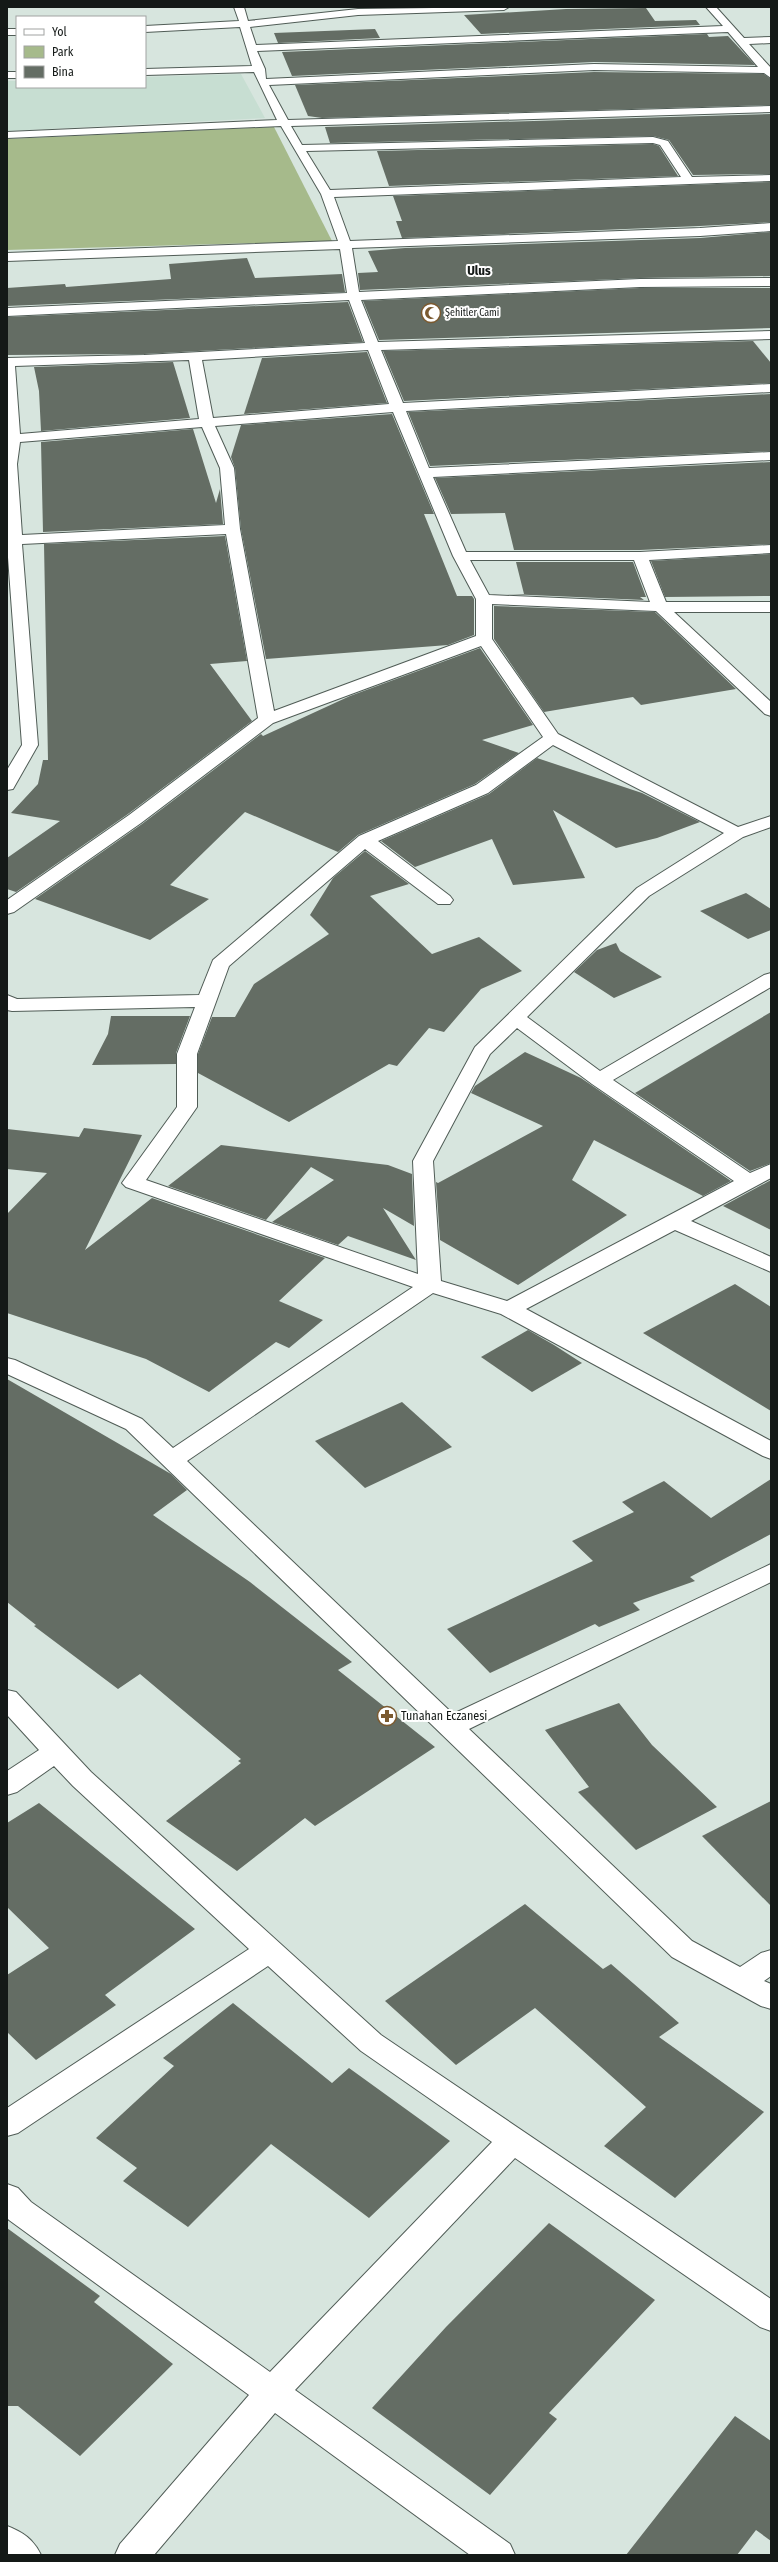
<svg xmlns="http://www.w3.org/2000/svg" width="778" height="2562" font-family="'Fira Sans Condensed',sans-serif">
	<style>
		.built { fill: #c7ded2 }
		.green { fill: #a6ba8b }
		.building { fill: #646d64 }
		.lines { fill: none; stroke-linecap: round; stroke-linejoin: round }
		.street-casing { stroke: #505c56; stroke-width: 2 }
		.street { fill: #fff; fill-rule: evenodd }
		.labels { text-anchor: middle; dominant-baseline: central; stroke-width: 4; stroke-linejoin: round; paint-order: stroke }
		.far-poi-label { font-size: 10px; fill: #141917; stroke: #fff; text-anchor: start }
		.poi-label { font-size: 12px; fill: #141917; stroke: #fff; text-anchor: start }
		.far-district-label { font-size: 13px; font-weight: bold; fill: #141917; stroke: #fff }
	</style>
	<rect width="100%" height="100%" fill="#d7e5de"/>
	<polygon class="built" points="241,74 265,118 7,131 7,81 17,81 17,87 145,87 145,77"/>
	<polygon class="green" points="274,127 332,241 7,250 7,139"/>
	<g class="building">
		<polygon points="646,8 655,21 696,20 700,25 481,34 464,15 566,9"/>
		<polygon points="375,29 380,38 278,43 274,33"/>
		<polygon points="707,34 709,37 728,36 755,65 594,62 292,76 282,52"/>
		<polygon points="594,72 764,74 771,79 771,105 322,118 308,116 295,85"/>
		<polygon points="771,114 771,174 693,175 669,140 653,136 330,143 325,127"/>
		<polygon points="653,144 659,146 678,176 389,186 377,151"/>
		<polygon points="771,182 771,222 700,226 402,238 396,221 402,221 393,196"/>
		<polygon points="771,232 771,276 640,278 360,290 358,273 378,272 368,251 405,248 700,238"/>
		<polygon points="247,258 255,278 342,274 345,292 7,306 7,288 65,284 66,287 171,279 169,264"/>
		<polygon points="640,288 771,288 771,328 379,340 363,301"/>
		<polygon points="348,302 363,342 144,354 7,355 7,317"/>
		<polygon points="753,341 771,363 771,383 404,401 383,351"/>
		<polygon points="367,352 387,403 244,414 262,358"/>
		<polygon points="173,362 190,418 41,431 39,391 34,367"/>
		<polygon points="771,394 771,451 430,466 408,412"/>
		<polygon points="392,414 434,514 424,514 457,596 472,596 474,599 474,635 448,645 266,659 241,529 235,468 231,457 241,425"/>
		<polygon points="193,429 216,503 220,489 223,524 43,532 41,442"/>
		<polygon points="771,462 771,544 640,550 514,550 505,513 451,514 435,478"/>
		<polygon points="225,536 247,661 210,664 252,721 128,814 16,892 7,889 7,858 60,821 11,813 38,784 43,760 48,760 44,544"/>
		<polygon points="771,554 771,596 665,597 651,561"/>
		<polygon points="516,562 633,562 646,597 640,597 644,600 507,594 524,594"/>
		<polygon points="494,606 655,612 736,689 641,705 633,697 544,712 494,639"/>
		<polygon points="480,648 533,725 482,740 519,753 475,784 358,835 338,852 245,812 170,885 209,899 150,940 35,899 142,824 261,734 263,736 350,696"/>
		<polygon points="537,758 642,793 700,822 657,838 616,848 553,810 585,878 513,885 492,839 415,867 381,841 489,794"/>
		<polygon points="365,851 409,884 370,896 432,954 479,937 522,971 481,989 444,1032 429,1028 397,1066 389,1064 289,1122 198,1073 198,1054 212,1017 235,1017 254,984 329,934 310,915 333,878"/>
		<polygon points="746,893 771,909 771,930 748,939 700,911"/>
		<polygon points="616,943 620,951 662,977 614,998 574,972 597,950"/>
		<polygon points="771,1012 771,1163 750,1171 635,1093"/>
		<polygon points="111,1016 190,1016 176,1053 176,1064 92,1065 108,1034"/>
		<polygon points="525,1052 581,1078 731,1181 703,1196 594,1140 572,1180 627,1215 518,1285 440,1240 436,1182 438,1183 543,1126 471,1093 475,1086"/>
		<polygon points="84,1128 142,1135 85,1250 152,1198 325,1258 279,1301 323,1320 289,1348 276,1342 209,1392 146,1359 7,1313 7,1214 47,1173 7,1169 7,1129 79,1137"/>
		<polygon points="221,1145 388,1165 412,1174 414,1226 383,1208 416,1260 348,1236 338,1245 272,1222 334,1180 311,1167 266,1220 168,1186"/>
		<polygon points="771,1180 771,1230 723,1206"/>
		<polygon points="735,1284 771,1307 771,1411 643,1333"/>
		<polygon points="528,1330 554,1345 582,1363 532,1392 481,1357"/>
		<polygon points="7,1379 171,1474 187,1490 153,1515 250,1582 352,1662 338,1670 435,1747 315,1826 305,1818 237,1871 166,1821 241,1763 238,1761 241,1759 140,1674 118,1689 34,1626 36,1625 7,1602"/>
		<polygon points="402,1402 452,1447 365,1488 315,1441"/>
		<polygon points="771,1479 771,1534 690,1577 695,1581 633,1603 640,1610 599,1627 595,1624 490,1673 447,1629 593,1561 572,1541 634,1512 622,1502 664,1481 711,1518"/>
		<polygon points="619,1703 652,1745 717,1807 636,1850 578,1792 589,1787 545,1730"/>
		<polygon points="771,1801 771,1906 702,1836"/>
		<polygon points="39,1803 195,1929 105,1995 116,2005 36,2060 7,2032 7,1975 49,1948 7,1907 7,1823"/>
		<polygon points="525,1904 603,1969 611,1964 679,2023 659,2037 764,2112 675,2198 604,2146 646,2107 535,2008 456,2065 385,2001"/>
		<polygon points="233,2003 332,2083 349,2068 450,2141 369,2218 271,2144 188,2227 123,2181 137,2168 96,2138 174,2066 163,2058"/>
		<polygon points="549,2223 655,2300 549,2413 557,2419 490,2495 372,2408 446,2327"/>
		<polygon points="7,2228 100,2296 94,2302 173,2364 80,2456 18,2406 7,2406"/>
		<polygon points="735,2416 771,2441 771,2541 756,2530 737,2555 626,2555"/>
	</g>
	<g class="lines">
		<g class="street-casing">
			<g id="street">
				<path d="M234,7H244L248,21L358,9L509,7L504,10L358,15L250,27L256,45L723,26L706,7H716L744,38L771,37V43L749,44L771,68V78L764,73L594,70L269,85L288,120L771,106V112L291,126L302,145L653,137L668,141L692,177L771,175V181L334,197L350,241L700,228L771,223V231L700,236L352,248L359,292L640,279L771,278V286L640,287L361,300L378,342L771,331V339L381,350L403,403L771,384V392L406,411L429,468L771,452V460L433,477L466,552H640L771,545V553L649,560L666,602H771V612H674L771,702V716L765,714L656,611L492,604V639L558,734L738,827L771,816V827L743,837L649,896L527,1017L600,1071L764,975L771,973V987L613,1080L750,1173L771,1164V1178L691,1221L771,1257V1272L675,1230L526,1309L771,1441V1459L763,1456L501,1314L433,1293L187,1461L453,1714L771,1564V1582L469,1729L692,1941L740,1967L761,1953L771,1950V1976L764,1981L771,1984V2009L761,2006L672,1957L126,1429L7,1374V1358L15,1360L142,1419L173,1448L413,1287L126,1187L122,1183L177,1107V1054L195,1007L12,1011L7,1010V995L17,999L199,995L213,960L359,836L476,785L543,737L481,646L273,723L141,823L14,912L7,914V900L129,815L258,718L226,534L22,544L38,745L13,789L7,790V770L22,745L7,544V358L144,355L365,343L349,300L7,316V308L347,293L340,249L7,261V253L338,241L321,194L281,126L7,138V132L277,120L254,72L145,75V69L252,66L240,27L145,32V26L239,21ZM728,32L758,67L594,64L266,79L265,69L257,51ZM653,143L660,145L681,177L330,190L306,151ZM368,350L389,404L213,418L202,360ZM189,360L199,419L20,434L15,366ZM393,412L453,556L476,599V636L274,711L240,529L234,468L215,426ZM202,427L220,468L225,525L22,535L17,464L20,442ZM470,560H634L650,602L489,595ZM553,745L724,833L637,888L475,1047L413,1161L418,1274L146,1180L197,1107V1054L229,966L365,849L438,904H450L453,900L450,896L378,841L488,793ZM517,1028L592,1084L734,1181L507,1301L441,1281L433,1161L490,1054Z"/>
				<rect x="7" y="29" width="10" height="6"/>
				<rect x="7" y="72" width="10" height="6"/>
				<polygon points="7,1690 16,1692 91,1772 381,2035 771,2299 771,2331 760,2327 515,2158 295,2390 510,2544 515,2555 470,2555 275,2413 154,2555 115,2555 120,2544 249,2395 9,2220 7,2218 7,2184 18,2188 31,2202 270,2372 492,2142 361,2051 268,1966 18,2133 7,2136 7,2108 249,1949 73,1786 54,1766 17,1792 7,1795 7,1771 39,1750 7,1715"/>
				<path d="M7,2526C23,2532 34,2540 41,2555H7Z"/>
			</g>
		</g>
		<use href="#street" class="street"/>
	</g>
	<defs>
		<g id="mosque-ring" transform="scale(1)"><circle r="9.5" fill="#fff" stroke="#7b5a30" stroke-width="1.5"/><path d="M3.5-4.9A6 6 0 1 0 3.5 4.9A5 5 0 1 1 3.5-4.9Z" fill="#7b5a30"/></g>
		<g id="pharmacy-ring" transform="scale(1)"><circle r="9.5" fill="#fff" stroke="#7b5a30" stroke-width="1.5"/><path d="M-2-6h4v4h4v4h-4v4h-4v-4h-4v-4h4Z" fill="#7b5a30"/></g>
	</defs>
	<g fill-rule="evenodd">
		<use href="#mosque-ring" x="431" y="313"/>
		<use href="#pharmacy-ring" x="387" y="1716"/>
	</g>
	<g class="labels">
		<g class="far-poi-label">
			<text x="445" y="313">Şehitler Cami</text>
		</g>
		<g class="poi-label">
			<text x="401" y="1716">Tunahan Eczanesi</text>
		</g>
		<g class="far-district-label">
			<text x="479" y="270">Ulus</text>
		</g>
	</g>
	<rect width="778" height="2562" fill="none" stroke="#141917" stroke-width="16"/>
	<rect x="16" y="16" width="130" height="72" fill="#ffffff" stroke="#a1a3a2"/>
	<rect x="24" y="29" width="20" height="6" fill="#ffffff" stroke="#a1a3a2"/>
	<text x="52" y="36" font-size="12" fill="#141917">Yol</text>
	<rect x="24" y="46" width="20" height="12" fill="#a6ba8b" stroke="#a1a3a2"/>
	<text x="52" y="56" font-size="12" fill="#141917">Park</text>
	<rect x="24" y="66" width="20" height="12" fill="#646d64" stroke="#a1a3a2"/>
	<text x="52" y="76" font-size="12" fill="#141917">Bina</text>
</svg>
